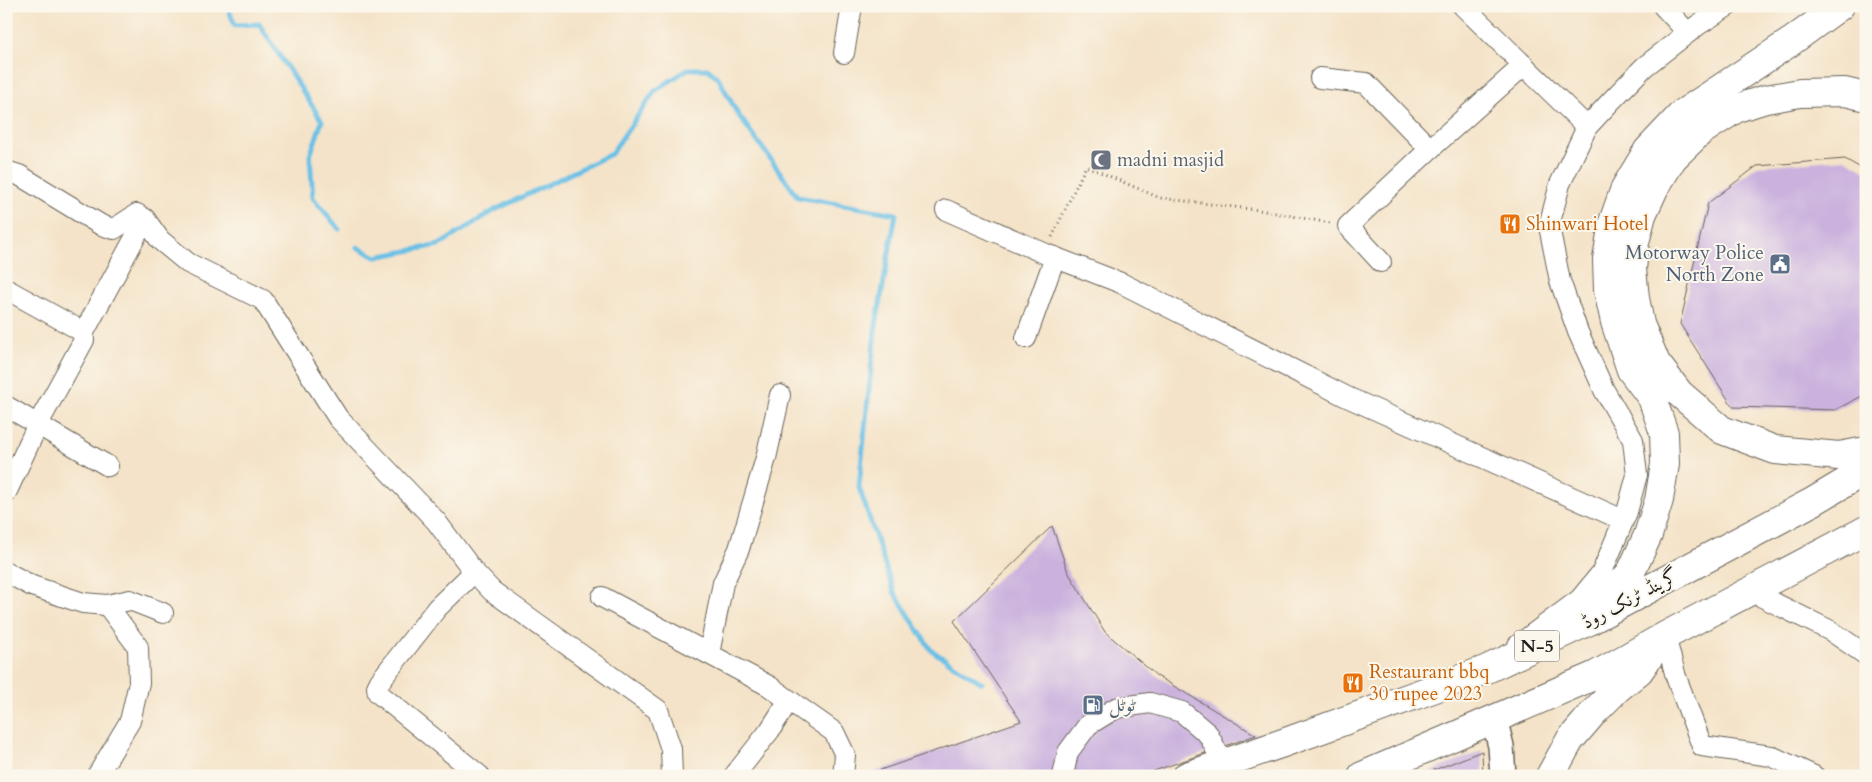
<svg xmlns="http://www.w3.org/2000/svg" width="1872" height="782" font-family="Cardo,Amiri,serif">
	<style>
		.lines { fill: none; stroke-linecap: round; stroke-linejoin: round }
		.stream { stroke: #69c0e6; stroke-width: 5 }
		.building { fill: #cbb2de }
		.minor-casing { stroke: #686258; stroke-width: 22 }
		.major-casing { stroke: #686258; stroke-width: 28 }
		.highway-casing { stroke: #686258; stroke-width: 30 }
		.path { stroke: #686258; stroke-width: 3; stroke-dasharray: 1 4; stroke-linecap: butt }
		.minor { stroke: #fff; stroke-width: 20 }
		.major { stroke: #fff; stroke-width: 25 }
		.highway { stroke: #fff; stroke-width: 28 }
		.labels { text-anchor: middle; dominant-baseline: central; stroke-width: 4; stroke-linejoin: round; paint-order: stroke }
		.shield { fill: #fbf7ec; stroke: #5f5e5a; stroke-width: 1 }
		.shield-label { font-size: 18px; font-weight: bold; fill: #1c1c1c }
		.worship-label { font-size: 19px; fill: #5b616d; stroke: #fbf7ec; text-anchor: start }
		.food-label { font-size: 19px; fill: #c56008; stroke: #fbf7ec; text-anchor: start }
		.service-label { font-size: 19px; fill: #4e5e75; stroke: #fbf7ec; text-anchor: end }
		.street-label { font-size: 19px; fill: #1c1c1c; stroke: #fbf7ec }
	</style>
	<rect width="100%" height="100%" fill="#fbf7ec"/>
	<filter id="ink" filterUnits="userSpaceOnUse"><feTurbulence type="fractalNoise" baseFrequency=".02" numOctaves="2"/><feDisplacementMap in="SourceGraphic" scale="10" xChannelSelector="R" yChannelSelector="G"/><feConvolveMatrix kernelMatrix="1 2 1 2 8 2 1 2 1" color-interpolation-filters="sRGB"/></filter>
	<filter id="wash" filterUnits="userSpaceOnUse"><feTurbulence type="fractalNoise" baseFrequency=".0096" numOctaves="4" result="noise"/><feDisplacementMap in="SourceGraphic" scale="20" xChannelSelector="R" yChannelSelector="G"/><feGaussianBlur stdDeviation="1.12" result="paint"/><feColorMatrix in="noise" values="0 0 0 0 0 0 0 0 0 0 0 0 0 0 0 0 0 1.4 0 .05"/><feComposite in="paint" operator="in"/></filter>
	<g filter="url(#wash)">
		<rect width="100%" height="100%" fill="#f4e3c8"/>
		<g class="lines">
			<g class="stream">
				<polyline points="227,6 235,25 259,24 322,121 310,156 313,198 339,229"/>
				<polyline points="357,247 376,257 439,245 495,210 611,154 655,91 688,69 708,69 719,79 737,113 798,197 896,214 875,331 859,487 894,592 931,650 982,683"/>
			</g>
		</g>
		<g id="blocks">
			<g class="building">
				<polygon points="1845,159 1866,171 1866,394 1835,410 1733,407 1680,324 1708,203 1757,166"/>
				<polygon points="1052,526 1068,572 1105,632 1157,676 1256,735 1140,776 863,776 1021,721 954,621"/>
				<polygon points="1482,751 1483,776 1419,776"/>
			</g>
		</g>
	</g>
	<g filter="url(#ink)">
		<use href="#blocks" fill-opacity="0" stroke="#686258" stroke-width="1"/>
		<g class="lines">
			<g class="minor-casing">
				<g id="minor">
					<polyline points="1463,6 1587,127"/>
					<polyline points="1663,6 1688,33"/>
					<polyline points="844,53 852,6"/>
					<polyline points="1320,78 1366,83 1430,149"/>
					<polyline points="6,171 19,175 101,225 114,229 137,214 145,219 160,240 188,263 263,300 338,418 436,521 474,572 437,608 380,681 377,687 378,693 480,776"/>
					<polyline points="946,210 1046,254 1121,283 1347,397 1623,520"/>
					<polyline points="1381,262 1348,226 1430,149 1524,65"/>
					<polyline points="6,289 78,329 83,334 84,340 38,424 6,493"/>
					<polyline points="83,334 145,219"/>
					<polyline points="1026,338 1055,257"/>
					<polyline points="6,406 108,466"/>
					<polyline points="6,572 32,586 83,603 107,605 130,600 163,613"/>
					<polyline points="474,572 492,591 658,710 671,749 672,776"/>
					<polyline points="1750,591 1831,631 1866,655"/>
					<polyline points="602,597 769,686 834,732 845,755 843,776"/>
					<polyline points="1665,636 1676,677 1702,746 1771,756 1814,776"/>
					<polyline points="1518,645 1580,599 1602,572 1627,512 1637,475 1633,440 1604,390 1578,332 1560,281 1549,226 1560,184 1587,127 1612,100 1644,67 1698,25 1728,6"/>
					<polyline points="709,654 723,583 739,549 766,458 780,395"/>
					<polyline points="97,776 130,721 139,683 138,647 107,605"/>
					<polyline points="734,776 770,730 789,700"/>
					<polyline points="1063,776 1068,752 1088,725 1116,708 1150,703 1182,712 1208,734 1223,763"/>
				</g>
			</g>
			<g class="major-casing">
				<polyline id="major" points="1494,719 1501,746 1503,776"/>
			</g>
			<g class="highway-casing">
				<g id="highway">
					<polyline points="1866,97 1845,92 1800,93 1766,99 1737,108 1700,132 1673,158 1654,189 1642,215 1635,242 1632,269 1635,298 1640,324 1656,363 1679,393 1722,430 1775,450 1839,456 1866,451"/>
					<polyline points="1589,621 1631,572 1648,535 1659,500 1665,464 1664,433 1652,398 1631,370 1615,322 1608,290 1607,259 1613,222 1625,188 1648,150 1682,114 1792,41 1840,6"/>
					<polyline points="1187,776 1283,743 1485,670 1589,621 1814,501 1866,470"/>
					<polyline points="1362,776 1596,675 1665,636 1866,530"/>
					<polyline points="1550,776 1570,740 1594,712 1617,689 1639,671 1656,647"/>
				</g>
			</g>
			<polyline class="path" points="1052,237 1086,166 1160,198 1259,210 1330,223"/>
			<use href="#minor" class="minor"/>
			<use href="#major" class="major"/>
			<use href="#highway" class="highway"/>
		</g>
	</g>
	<defs>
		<g id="mosque-square" transform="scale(1.125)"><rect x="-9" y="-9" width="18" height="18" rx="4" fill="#6b7280" stroke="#fbf7ec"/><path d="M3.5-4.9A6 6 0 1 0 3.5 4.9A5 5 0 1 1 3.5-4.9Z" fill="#fff"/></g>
		<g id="restaurant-square" transform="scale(1.125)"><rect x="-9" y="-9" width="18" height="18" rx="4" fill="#e8710a" stroke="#fbf7ec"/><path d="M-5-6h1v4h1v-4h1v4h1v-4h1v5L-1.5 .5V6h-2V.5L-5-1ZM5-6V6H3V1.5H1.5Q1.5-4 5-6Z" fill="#fff"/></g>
		<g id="civic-square" transform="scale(1.125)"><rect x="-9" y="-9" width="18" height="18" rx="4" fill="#5c6f8a" stroke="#fbf7ec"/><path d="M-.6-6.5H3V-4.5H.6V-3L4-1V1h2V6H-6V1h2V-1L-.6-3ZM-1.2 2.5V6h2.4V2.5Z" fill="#fff"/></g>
		<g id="fuel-square" transform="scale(1.125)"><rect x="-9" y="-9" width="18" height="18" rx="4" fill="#5c6f8a" stroke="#fbf7ec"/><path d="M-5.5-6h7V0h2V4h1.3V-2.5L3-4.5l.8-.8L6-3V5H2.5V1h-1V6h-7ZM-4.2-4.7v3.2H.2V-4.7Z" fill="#fff"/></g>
	</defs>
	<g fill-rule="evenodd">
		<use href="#mosque-square" x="1101" y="160"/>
		<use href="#restaurant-square" x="1510" y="224"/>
		<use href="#civic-square" x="1780" y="264"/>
		<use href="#restaurant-square" x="1353" y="683"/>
		<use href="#fuel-square" x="1093" y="705"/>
	</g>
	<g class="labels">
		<rect class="shield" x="1514.5" y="630.5" width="45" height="31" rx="4"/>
		<g class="shield-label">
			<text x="1537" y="646">N-5</text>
		</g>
		<g class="worship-label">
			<text x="1117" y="160">madni masjid</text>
		</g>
		<g class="food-label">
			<text x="1526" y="224">Shinwari Hotel</text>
			<text x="1369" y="672">Restaurant bbq<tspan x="1369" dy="22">30 rupee 2023</tspan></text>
		</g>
		<g class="service-label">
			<text x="1764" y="253">Motorway Police<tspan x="1764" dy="22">North Zone</tspan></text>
			<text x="1109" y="705" text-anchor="start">ٹوٹل</text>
		</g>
		<g class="street-label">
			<text transform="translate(1630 599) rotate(-28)">گرینڈ ٹرنک روڈ</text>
		</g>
	</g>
	<rect width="1872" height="782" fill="none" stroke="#fbf7ec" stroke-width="25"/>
</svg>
